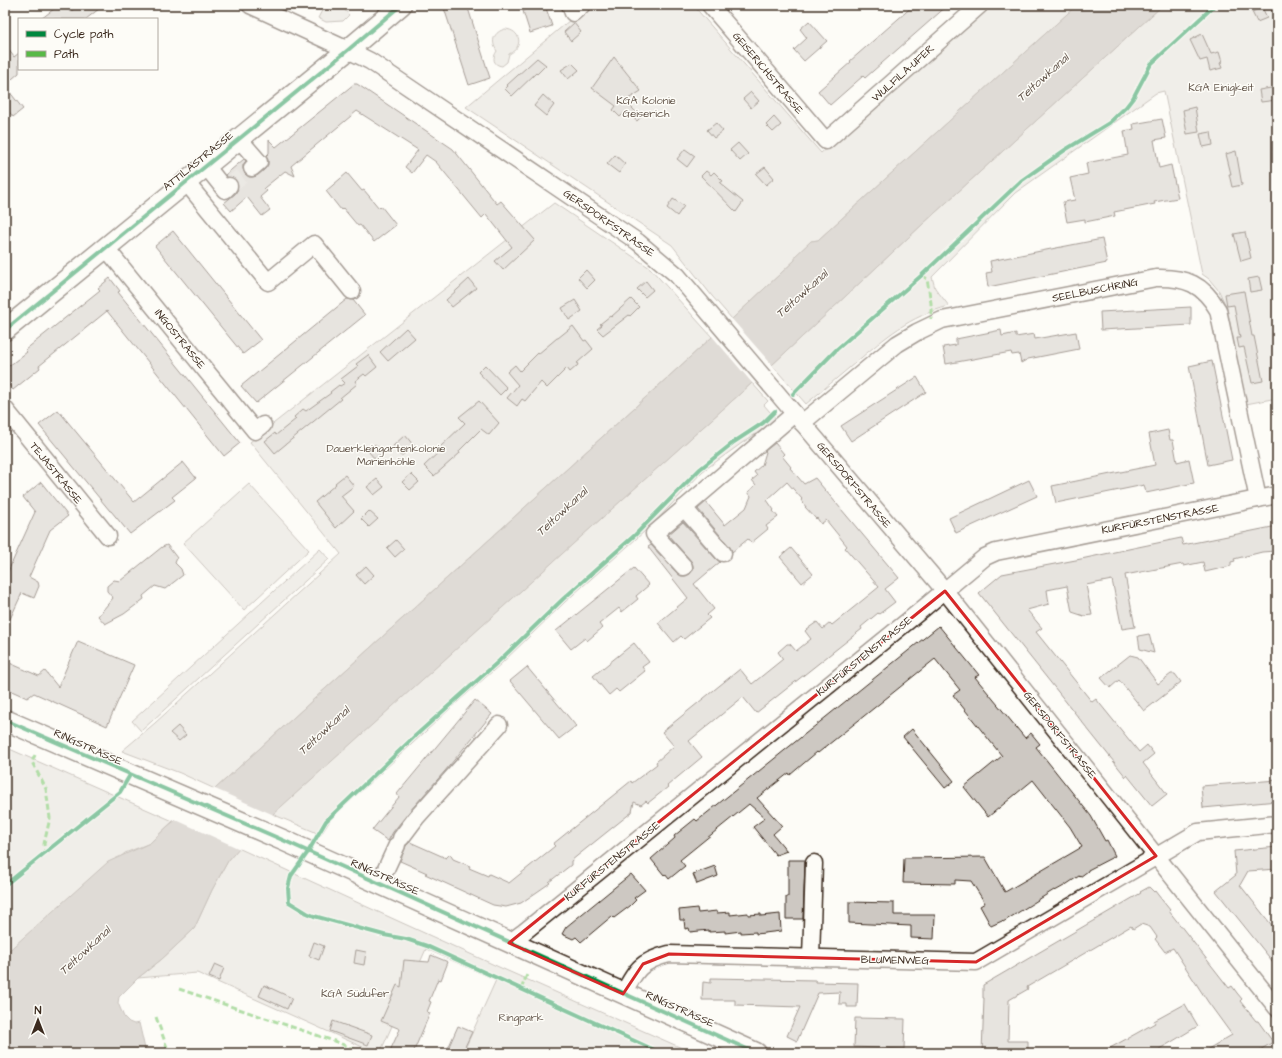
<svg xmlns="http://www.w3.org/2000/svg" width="1282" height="1058" font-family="'Architects Daughter',sans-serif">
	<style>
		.green { fill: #e1ded7; stroke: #8e847a }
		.water { fill: #bbb4ad; stroke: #887d74 }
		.pier { fill: #fdfcf7 }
		.building { fill: #cdc8c2; stroke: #3b2a1e }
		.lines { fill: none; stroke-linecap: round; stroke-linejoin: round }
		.minor-tunnel { stroke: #d6d2cc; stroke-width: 16; stroke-dasharray: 16 8; stroke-linecap: butt }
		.minor-casing { stroke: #3b2a1e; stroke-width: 19 }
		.major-casing { stroke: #3b2a1e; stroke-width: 23 }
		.minor { stroke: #fdfcf7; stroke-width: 16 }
		.major { stroke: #fdfcf7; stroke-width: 20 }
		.quiet { stroke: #58b947; stroke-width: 3; stroke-dasharray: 6 3; stroke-linecap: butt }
		.cycleway-casing { stroke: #fdfcf7; stroke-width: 6 }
		.cycleway { stroke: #00873e; stroke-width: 4 }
		.marked { fill: none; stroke: #d62828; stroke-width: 3; stroke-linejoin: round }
		.labels { text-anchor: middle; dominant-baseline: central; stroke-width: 3; stroke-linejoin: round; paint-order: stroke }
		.street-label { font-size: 11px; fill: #3b2a1e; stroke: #fdfcf7 }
		.park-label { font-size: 11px; fill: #64574c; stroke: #fdfcf7 }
		.water-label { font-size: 12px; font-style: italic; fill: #615349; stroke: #fdfcf7 }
	</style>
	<rect width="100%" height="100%" fill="#fdfcf7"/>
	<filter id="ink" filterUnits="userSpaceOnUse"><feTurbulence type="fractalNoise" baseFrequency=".025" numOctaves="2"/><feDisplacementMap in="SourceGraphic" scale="8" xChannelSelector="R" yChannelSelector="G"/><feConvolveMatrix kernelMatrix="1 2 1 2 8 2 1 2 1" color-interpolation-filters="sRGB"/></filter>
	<g filter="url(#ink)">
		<g class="green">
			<polygon points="325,5 340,5 349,15 343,21 326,22 318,18"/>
			<polygon points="588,5 693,5 821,153 988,5 1077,5 818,240 811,241 796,256 795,260 732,319 712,296 672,245 466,107"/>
			<path d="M1163,5H1277V398L1246,404L1227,308L1219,291L1209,279L1202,274L1164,91L1156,93L1015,193L932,277L935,288L949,306C908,317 887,336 855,363C839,377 822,390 806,404L772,365L924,223Z"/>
			<path d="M505,29C521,30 524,47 509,54L507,62L502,66C493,65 492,58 497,51C490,41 494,32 505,29Z"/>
			<polygon points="554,203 650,268 712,337 215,789 180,773 122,751 155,723 341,554 250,442"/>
			<polygon points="752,383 768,401 764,405 777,420 742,443 703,471 654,523 565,602 502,663 453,706 331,819 319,838 315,832 272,814"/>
			<polygon points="249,484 309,550 244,610 183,543"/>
			<polygon points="320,549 329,559 141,731 132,721"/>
			<polygon points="5,747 173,821 150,843 125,853 5,954"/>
			<polygon points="238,848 501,968 693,1053 463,1053 496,980 426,949 380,1053 376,1053 197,973 138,978 162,959 194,929 212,890 228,861"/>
		</g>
		<polygon class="water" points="1077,5 1163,5 924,223 772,365 252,833 228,861 212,890 194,929 162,959 138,978 119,997 118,1003 124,1017 129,1022 134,1024 139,1023 146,1053 49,1053 48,1052 41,1053 5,1053 5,954 108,862 150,843 168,826 215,789 732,319 795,260 795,256 811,241 818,240"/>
		<g class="pier">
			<polygon points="731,318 773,366 753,384 711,335"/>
			<polygon points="213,788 274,815 253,834 240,849 174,819"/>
		</g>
		<g class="building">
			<polygon points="59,5 65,5 70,12 79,5 104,5 86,19 41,19"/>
			<polygon points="453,5 467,5 490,78 469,85 444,8"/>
			<polygon points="524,5 545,5 552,26 530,33 523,11 526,10"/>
			<polygon points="914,5 948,5 865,78 863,76 830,105 818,91 851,62 850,61"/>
			<polygon points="1262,7 1267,18 1257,22 1252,12"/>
			<polygon points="809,21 827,41 804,61 794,50 807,38 800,29"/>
			<polygon points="574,23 581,32 571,41 564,32"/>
			<polygon points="1202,34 1211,54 1219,52 1222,62 1220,63 1222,68 1210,71 1207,59 1200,61 1190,40"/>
			<polygon points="5,45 14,57 19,53 19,73 5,85"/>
			<polygon points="614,57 641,91 625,101 641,117 637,121 626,113 625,114 624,113 620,117 613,110 616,106 592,88"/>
			<polygon points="537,58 546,65 537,74 536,73 512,96 505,89 508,86 507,85"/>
			<polygon points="572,63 579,70 568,79 561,70"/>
			<polygon points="354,84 357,84 453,149 497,204 501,201 535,240 503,270 495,261 512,247 486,214 482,218 436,162 426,155 412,173 405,167 418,150 357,111 291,166 295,176 285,171 264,188 267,191 260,197 270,210 262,216 247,197 231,211 224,203 235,194 238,189 238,184 235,179 231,177 227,177 225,175 244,159 246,161 243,165 243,169 245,174 249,177 253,177 258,175 265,169 268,165 268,160 266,156 269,153 269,140 276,147"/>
			<polygon points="5,86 23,109 13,117 5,106"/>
			<polygon points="1277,87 1277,100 1261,102 1259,90"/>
			<polygon points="751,92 759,101 751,108 743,99"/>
			<polygon points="543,95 554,105 546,116 534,106"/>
			<polygon points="1195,107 1199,132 1187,134 1183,110"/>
			<polygon points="774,117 781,125 773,132 766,125"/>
			<polygon points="1162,119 1166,138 1154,140 1159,168 1171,165 1178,198 1154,202 1155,204 1114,212 1115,216 1085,222 1085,219 1067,222 1063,202 1075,200 1070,178 1088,174 1086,163 1128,155 1124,131 1134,129 1133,124"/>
			<polygon points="716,123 723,131 714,138 707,130"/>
			<polygon points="1211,132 1213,145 1203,147 1200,134"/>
			<polygon points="738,143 748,154 740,161 730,150"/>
			<polygon points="685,149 695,156 687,167 677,159"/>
			<polygon points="1236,151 1242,185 1232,187 1229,174 1231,174 1226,154"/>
			<polygon points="615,155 625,164 619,173 607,164"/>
			<polygon points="765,167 774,178 766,185 756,174"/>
			<polygon points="706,171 711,175 714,172 723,181 720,183 743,202 736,212 701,176"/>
			<polygon points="347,173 362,191 364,190 379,208 381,206 396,225 374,242 360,225 358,226 343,208 341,210 326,191"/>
			<polygon points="673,199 684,206 677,216 667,208"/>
			<polygon points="173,231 261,340 243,354 155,246"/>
			<polygon points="1245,232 1251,258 1241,261 1234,234"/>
			<polygon points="1102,239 1107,263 988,287 986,273 992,272 990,261"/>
			<polygon points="586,270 595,280 587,288 578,278"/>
			<polygon points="1259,277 1262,290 1250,292 1248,279"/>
			<polygon points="110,278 120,291 118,292 240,443 224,456 107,311 39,366 40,368 13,390 5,380 5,369 27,352 25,350 100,290 98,288"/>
			<polygon points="469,279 476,288 452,307 446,300"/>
			<polygon points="646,281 653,290 645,297 637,289"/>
			<polygon points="1244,291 1252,336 1254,336 1263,381 1252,383 1244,347 1239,348 1237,338 1240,338 1234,305 1227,306 1225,294"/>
			<polygon points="347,299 353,300 365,315 256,403 241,386"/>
			<polygon points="631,299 639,307 630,316 629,315 603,335 597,329 602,325 600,324 610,316 611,317"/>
			<polygon points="575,300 582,311 569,320 562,308"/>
			<polygon points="1191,307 1191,325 1101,330 1100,312"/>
			<polygon points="573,326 584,341 586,340 593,349 577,363 578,365 570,372 567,368 547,388 541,382 525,401 522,399 517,406 507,398 518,385 507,372 515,365 520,371 538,353 538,354 557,338 558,338"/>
			<polygon points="406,328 415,338 388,361 380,352"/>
			<polygon points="1001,330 1002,336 1016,333 1016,337 1034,334 1035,339 1076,332 1079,349 1028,359 1021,363 1019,354 1012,355 1011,352 946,364 943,347 956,345 956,339"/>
			<polygon points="368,355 377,367 366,376 364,374 355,381 357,384 340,398 341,399 275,453 265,441 275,433 276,435 296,419 294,417 303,409 306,411 331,393 330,392 339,385 340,386 345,383 341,379 358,366 356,364"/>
			<polygon points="1212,361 1232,460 1208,465 1189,366"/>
			<polygon points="485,365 507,388 500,395 478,372"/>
			<polygon points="917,377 926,392 851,441 841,426"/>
			<polygon points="479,401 499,423 489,435 481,429 459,451 460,453 434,476 424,466 441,450 439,448 465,423 459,417"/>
			<polygon points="58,410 134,502 183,462 196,478 172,497 175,500 130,534 111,511 110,511 39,425"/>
			<polygon points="1168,430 1170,440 1173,440 1177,462 1189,459 1194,483 1146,493 1144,485 1056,503 1052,486 1155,465 1149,434"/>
			<polygon points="405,435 414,446 401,456 393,446"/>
			<polygon points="775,443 784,454 782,456 791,467 790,468 804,484 815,478 899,578 885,589 895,602 879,614 878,613 861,627 862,629 756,713 743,697 689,741 702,757 667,786 668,787 648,803 646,801 641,805 634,802 632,812 577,856 571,861 571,865 549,882 550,883 521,903 506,907 493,905 425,874 427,873 400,861 406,846 410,842 446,858 450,854 453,859 470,866 469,868 488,876 489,874 509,883 555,846 553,844 631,781 632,783 657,764 656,762 674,746 662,732 740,669 752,684 783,659 778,652 787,644 790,644 796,651 811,639 805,631 807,629 817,622 823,629 830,623 832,625 879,587 845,548 847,546 826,520 821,524 817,518 816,519 805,507 806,507 801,500 802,499 787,482 767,500 774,510 773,511 778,517 766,526 768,529 751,543 748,539 732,552 730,547 698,509 706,502 725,525 746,508 751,496 748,492 756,485 752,480 757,476 754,472 762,465 766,452 765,451"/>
			<polygon points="375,444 382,452 375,459 368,451"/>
			<polygon points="411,474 419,482 410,490 402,482"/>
			<polygon points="345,475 354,486 341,496 354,511 336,528 315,502 336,484 335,483"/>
			<polygon points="377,479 384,487 374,495 367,487"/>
			<polygon points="1029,480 1037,496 956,533 949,518"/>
			<polygon points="41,482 68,516 50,530 29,577 38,582 39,586 34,598 22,593 5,630 5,578 35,512 23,497"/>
			<polygon points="369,511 378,519 369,527 361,519"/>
			<polygon points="683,522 716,559 720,562 694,584 714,609 707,615 710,618 684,639 681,636 674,642 658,623 688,598 648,547 651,545 677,573 681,576 686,576 690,574 693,570 693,565 691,561 668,535"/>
			<polygon points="1277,526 1277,548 1275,549 1275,551 1262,552 1234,559 1235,561 1231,562 1231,566 1205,572 1203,562 1184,566 1183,564 1125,575 1135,627 1122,629 1112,580 1086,585 1092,615 1084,616 1072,612 1067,586 1047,590 1049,604 1027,610 1042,628 1036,632 1092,702 1096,699 1139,752 1147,745 1154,754 1143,763 1167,794 1152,806 1127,775 1126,777 979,593 1002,574 1081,559 1181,538 1183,545"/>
			<polygon points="396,540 404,549 395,557 387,548"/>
			<polygon points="167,545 177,558 175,563 181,569 183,575 165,589 155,586 143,596 144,599 124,614 105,624 98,616 113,598 107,591 107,586 114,580 120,581 162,547"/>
			<polygon points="791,548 813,574 802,583 780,557"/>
			<polygon points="366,566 374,575 364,584 356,575"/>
			<polygon points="634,568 649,585 636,596 638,599 622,612 619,608 599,624 602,628 587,641 585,638 571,649 556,631"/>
			<polygon points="939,626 979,675 975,677 1025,738 1031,733 1040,744 1036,747 1091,816 1105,841 1107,840 1115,856 1088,870 1088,871 1080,877 1079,876 1064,886 1055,891 1054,890 1003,922 1002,921 991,926 980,906 985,903 971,881 955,880 955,884 903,883 904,858 985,857 1005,892 1082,847 1070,827 1033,780 988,817 964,787 1002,756 953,695 960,690 935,659 818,753 817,752 790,775 789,773 757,798 782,826 773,834 787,851 776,855 753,827 765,818 749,804 680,860 685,866 669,879 665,874 664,875 651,859 675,838 674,836 695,819 697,821"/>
			<polygon points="1149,634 1154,653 1140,649 1138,636"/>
			<polygon points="78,641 134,665 107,726 34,693 27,698 5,688 5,661 39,676 45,671 58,687"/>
			<polygon points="634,643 649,662 642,667 645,671 619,692 616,689 609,695 593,676"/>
			<polygon points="1130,655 1138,657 1158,684 1171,674 1175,674 1181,682 1144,711 1119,680 1110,688 1101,678"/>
			<polygon points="527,667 576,726 559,739 510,681"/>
			<polygon points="475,700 492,714 445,771 409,812 393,832 388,841 372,830 399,797 397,794"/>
			<polygon points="178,726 186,735 179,741 170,733"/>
			<polygon points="912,729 954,781 945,788 903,737"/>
			<polygon points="1277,780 1277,801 1203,808 1201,786"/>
			<polygon points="1277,847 1277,869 1248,871 1240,885 1277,932 1277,967 1216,891 1236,875 1234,851"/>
			<polygon points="788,860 805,860 803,919 786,919 786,897 788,897"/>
			<polygon points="715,866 718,876 697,884 693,874"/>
			<polygon points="631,874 645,890 634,898 636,900 630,906 614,918 612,916 581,942 576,937 573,939 562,934 566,927"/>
			<polygon points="1149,887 1154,892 1155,891 1158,895 1170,910 1169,911 1229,988 1232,986 1237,993 1242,999 1240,1001 1256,1021 1258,1021 1273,1042 1255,1053 1201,1053 1232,1035 1208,1002 1173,948 1165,952 1155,939 1157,937 1150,927 1141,924 1133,929 1131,926 1027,987 1028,989 1009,1000 1008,1041 1028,1041 1028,1052 982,1053 984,998 983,998 983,985 1141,893 1140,892"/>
			<polygon points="849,902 894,903 894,915 935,915 934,939 911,938 911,926 849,923"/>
			<polygon points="697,908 698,913 717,911 717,913 730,912 730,915 748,913 748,915 761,914 761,916 780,914 781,931 756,934 756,932 741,933 741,931 725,933 725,931 709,932 709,930 690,932 689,928 685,929 684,920 680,920 679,910"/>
			<polygon points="314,942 324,946 319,960 309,956"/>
			<polygon points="356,950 366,952 364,965 354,963"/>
			<polygon points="431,955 448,962 441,980 438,979 429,1001 431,1002 427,1012 430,1013 413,1053 389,1053 400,1029 381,1021 397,985 401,987 404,960 429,962"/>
			<polygon points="215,964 224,968 219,981 209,977"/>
			<polygon points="711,978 816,980 816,982 858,983 857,1007 847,1007 847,1004 839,1004 840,992 818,993 797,1041 787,1036 800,1007 735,1005 735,1000 702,1000 703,982 711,983"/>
			<polygon points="264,985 292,998 287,1009 259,996"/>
			<polygon points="1185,1004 1198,1026 1168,1044 1152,1053 1101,1053 1155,1023 1154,1021"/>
			<polygon points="855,1018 905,1019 904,1049 854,1047"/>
			<polygon points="333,1021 372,1035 368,1045 330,1031"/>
			<polygon points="458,1026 472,1032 462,1053 446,1053"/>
		</g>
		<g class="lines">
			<polyline class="minor-tunnel" points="229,186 252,168"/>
			<g class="minor-casing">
				<g id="minor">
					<polyline points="250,5 348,50 370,61 638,242 677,275 945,591 1277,1008"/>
					<polyline points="570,5 573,13 582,5"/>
					<polyline points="710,5 826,141 980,5"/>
					<polyline points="239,139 259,162 252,168"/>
					<polyline points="206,166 225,190 229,186"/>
					<polyline points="186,182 268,282 314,244 352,291"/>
					<polyline points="106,248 255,431 263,425"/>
					<polyline points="5,409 108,536"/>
					<path d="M802,423L897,344L917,332L942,320L1156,278C1186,277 1203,284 1218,310L1258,499"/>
					<polyline points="684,508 723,553"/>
					<polyline points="684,567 654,534 794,414"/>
					<polyline points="401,838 416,818 499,725"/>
					<polyline points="379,884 397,845"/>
					<polyline points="509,943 524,932 919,612 985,557 996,552 1277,495"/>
					<polyline points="811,958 814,863"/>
					<path d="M623,994C636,969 641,961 669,954L976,962L1198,832L1277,824"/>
				</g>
			</g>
			<g class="major-casing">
				<g id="major">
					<polyline points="5,330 348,50 401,5"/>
					<polyline points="5,720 285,841 756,1053"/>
				</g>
			</g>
			<use href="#minor" class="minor"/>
			<use href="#major" class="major"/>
			<g class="quiet">
				<polyline points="922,275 927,279 931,303 931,319"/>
				<polyline points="35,755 32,762 46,789 50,818 44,844 45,852"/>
				<polyline points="179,989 337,1042 362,1053"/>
				<polyline points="521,989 527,975"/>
				<polyline points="156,1017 169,1053"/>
			</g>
			<g class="cycleway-casing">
				<g id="cycleway">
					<polyline points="5,330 348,50 401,5"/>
					<polyline points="793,394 837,349 922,275 1021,181 1065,150 1109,123 1126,107 1133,98 1151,64 1215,5"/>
					<polyline points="5,720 285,841 756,1053"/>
					<polyline points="5,885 120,792 130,775"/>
					<polyline points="661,1053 427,946 406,939 384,935 314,916 307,913 289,902 288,888 291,876 308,852 326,821 414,737 499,661 563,599 635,535 700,469 734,442 763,423 775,411"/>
				</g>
			</g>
			<use href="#cycleway" class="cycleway"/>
		</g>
	</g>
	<path d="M0 0H1282V1058H0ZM945,591L1156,856L976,962L669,954L643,964L623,994L509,943Z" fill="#fdfcf7" fill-opacity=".55" fill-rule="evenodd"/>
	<path class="marked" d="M945,591L1156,856L976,962L669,954L643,964L623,994L509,943Z"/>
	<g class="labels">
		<g class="street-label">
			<text transform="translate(768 73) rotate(50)">GEISERICHSTRASSE</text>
			<text transform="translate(903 73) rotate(-42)">WULFILA-UFER</text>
			<text transform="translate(198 161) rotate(-39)">ATTILASTRASSE</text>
			<text transform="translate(609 223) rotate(35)">GERSDORFSTRASSE</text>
			<text transform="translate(1095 290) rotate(-11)">SEELBUSCHRING</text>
			<text transform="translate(180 339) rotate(51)">INGOSTRASSE</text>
			<text transform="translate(56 473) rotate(51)">TEJASTRASSE</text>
			<text transform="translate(854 485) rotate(50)">GERSDORFSTRASSE</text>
			<text transform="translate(1160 519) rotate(-11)">KURFÜRSTENSTRASSE</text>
			<text transform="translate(864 656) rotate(-39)">KURFÜRSTENSTRASSE</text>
			<text transform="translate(1060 735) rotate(51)">GERSDORFSTRASSE</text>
			<text transform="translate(88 747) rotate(24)">RINGSTRASSE</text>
			<text transform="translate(612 861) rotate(-39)">KURFÜRSTENSTRASSE</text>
			<text transform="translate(385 877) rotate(24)">RINGSTRASSE</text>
			<text transform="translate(895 960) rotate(1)">BLUMENWEG</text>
			<text transform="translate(680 1009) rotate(24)">RINGSTRASSE</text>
		</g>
		<g class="park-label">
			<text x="1221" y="87">KGA Einigkeit</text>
			<text x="646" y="100">KGA Kolonie<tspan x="646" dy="13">Geiserich</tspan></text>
			<text x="386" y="448">Dauerkleingartenkolonie<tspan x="386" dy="13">Marienhöhle</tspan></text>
			<text x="355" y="993">KGA Südufer</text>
			<text x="521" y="1017">Ringpark</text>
		</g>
		<g class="water-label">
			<text transform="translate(1043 78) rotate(-42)">Teltowkanal</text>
			<text transform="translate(802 294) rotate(-42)">Teltowkanal</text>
			<text transform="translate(562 512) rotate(-43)">Teltowkanal</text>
			<text transform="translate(324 731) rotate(-43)">Teltowkanal</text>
			<text transform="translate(85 951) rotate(-43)">Teltowkanal</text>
		</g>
	</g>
	<rect width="1282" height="1058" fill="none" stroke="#fdfcf7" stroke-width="20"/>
	<rect x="10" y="10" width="1262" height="1038" fill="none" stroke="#3b2a1e" stroke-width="1.5" filter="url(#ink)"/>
	<rect x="18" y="18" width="140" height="52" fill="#fdfcf7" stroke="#afa8a0"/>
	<rect x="26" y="31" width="20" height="6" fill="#00873e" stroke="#afa8a0"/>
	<text x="54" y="38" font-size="12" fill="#3b2a1e">Cycle path</text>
	<rect x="26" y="51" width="20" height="6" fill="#58b947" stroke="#afa8a0"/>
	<text x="54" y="58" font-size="12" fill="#3b2a1e">Path</text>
	<g transform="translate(38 1020)" stroke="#fdfcf7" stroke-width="3" paint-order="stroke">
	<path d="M0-3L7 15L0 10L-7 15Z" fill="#3b2a1e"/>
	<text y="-6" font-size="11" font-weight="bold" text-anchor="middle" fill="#3b2a1e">N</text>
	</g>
</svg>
